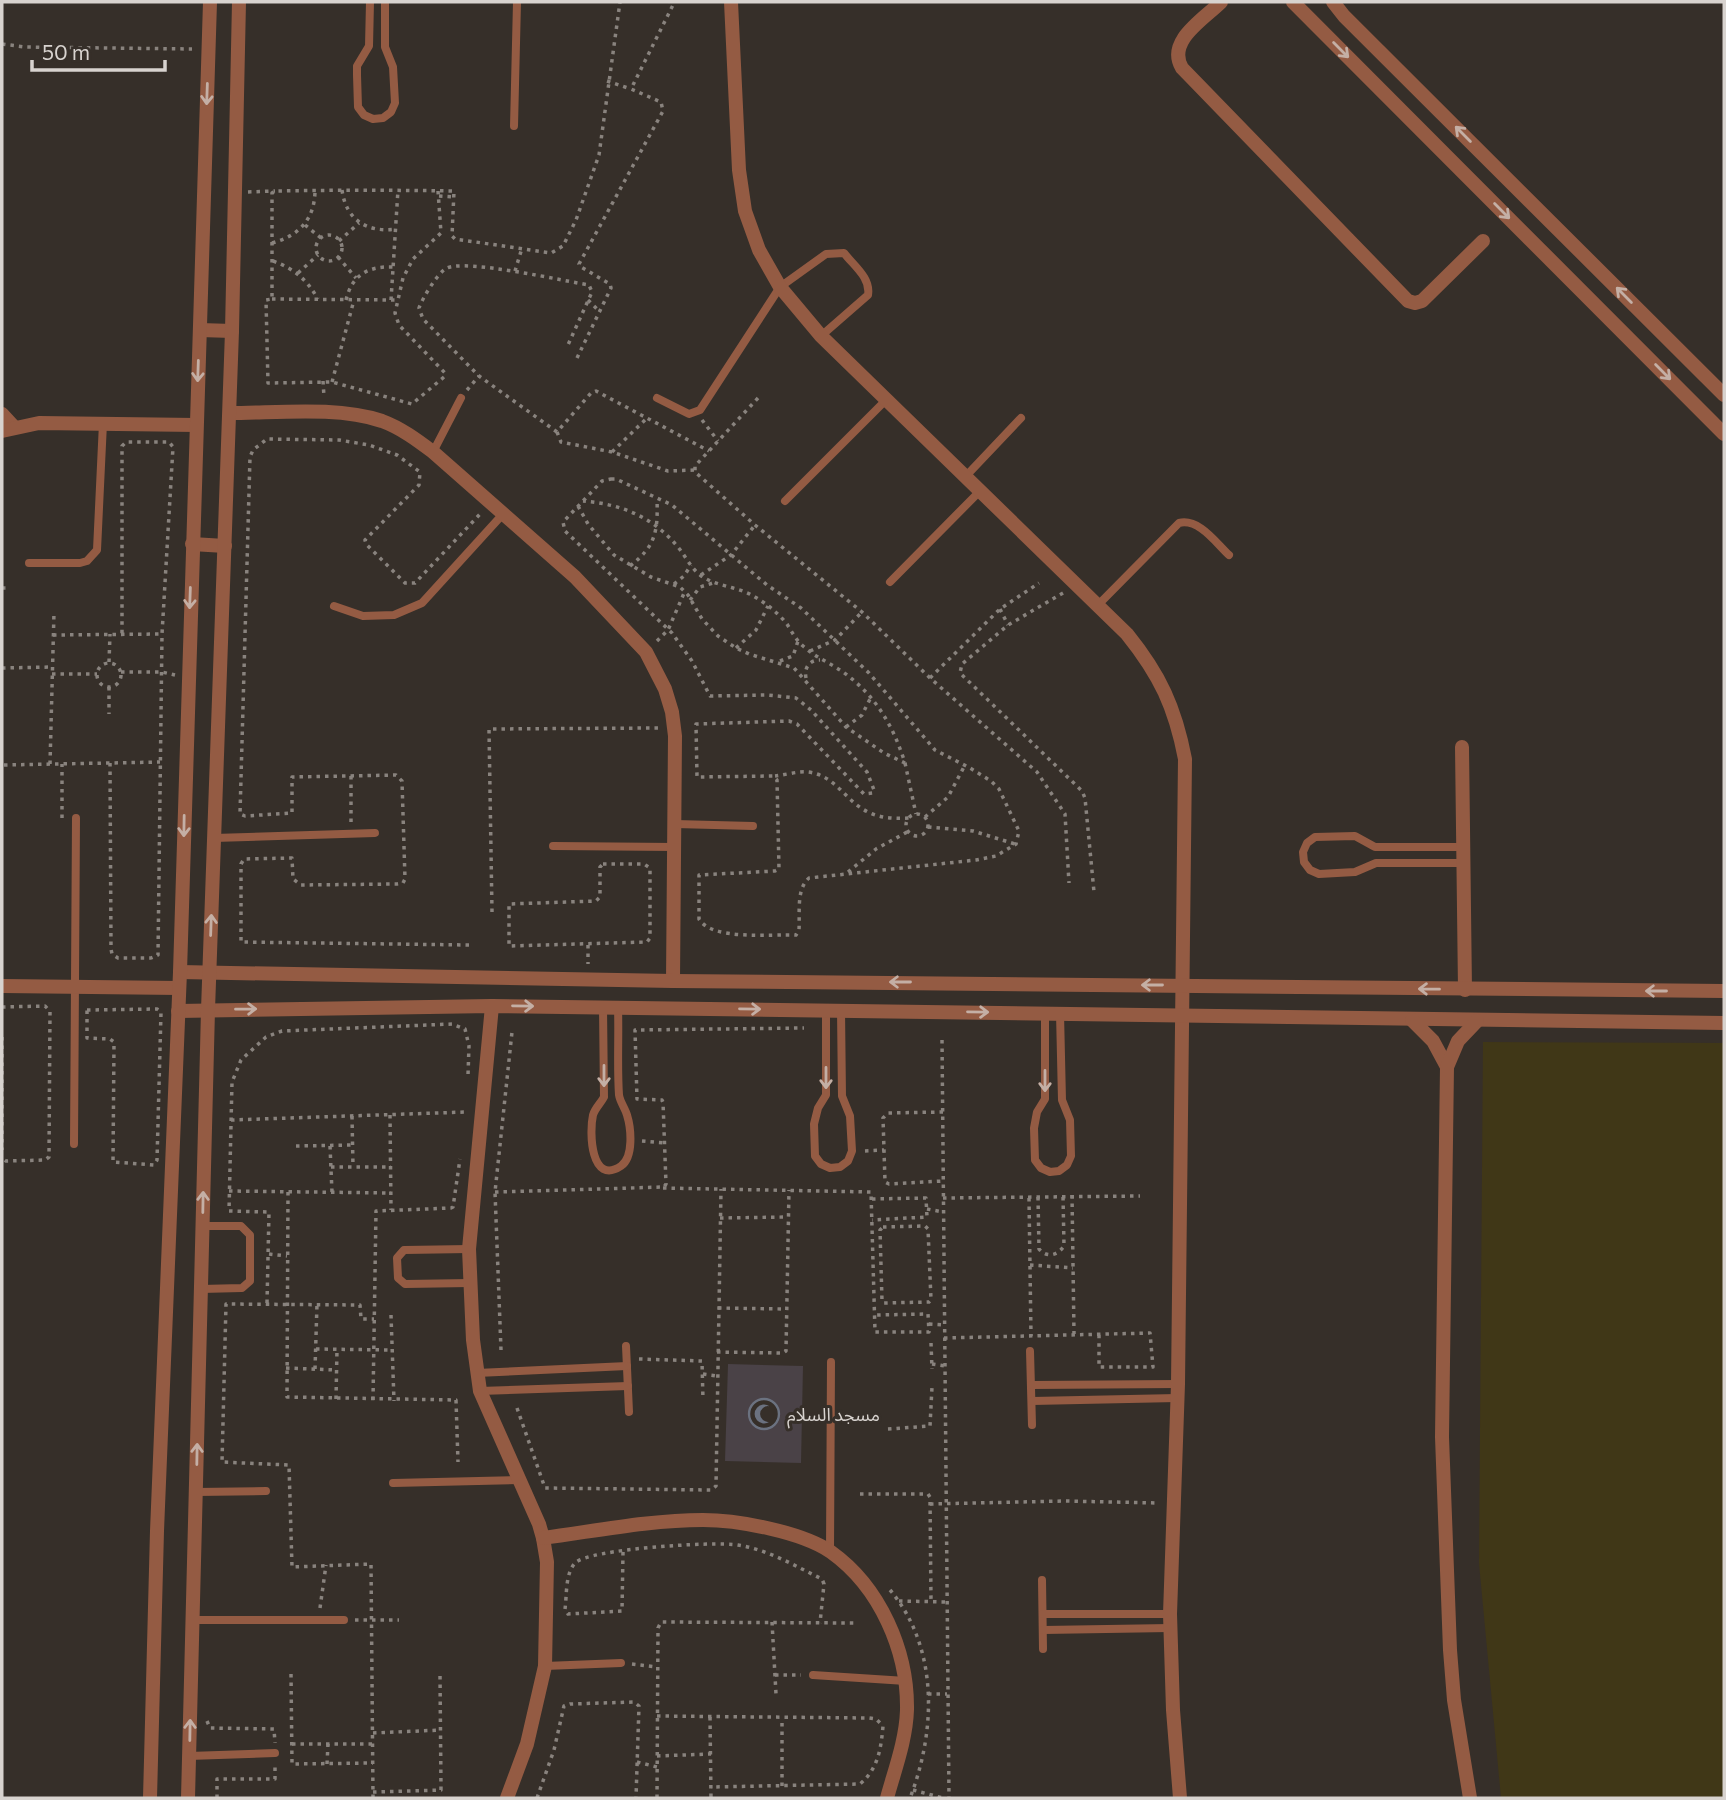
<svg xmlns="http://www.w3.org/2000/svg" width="1726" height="1800" font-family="Commissioner,'Noto Sans Arabic',sans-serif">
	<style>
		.sand { fill: #403717 }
		.building { fill: #4a4247 }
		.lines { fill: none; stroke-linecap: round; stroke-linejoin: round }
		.path { stroke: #89837e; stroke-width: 3.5; stroke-dasharray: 3.5 5; stroke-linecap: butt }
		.service { stroke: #945b43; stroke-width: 8 }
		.minor { stroke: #945b43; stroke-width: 14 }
		.tertiary { stroke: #945b43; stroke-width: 14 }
		.oneway { stroke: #c4afa5 }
		.labels { text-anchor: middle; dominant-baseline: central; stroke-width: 6; stroke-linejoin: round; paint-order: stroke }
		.poi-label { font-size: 18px; fill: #d8d3cf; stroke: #362f29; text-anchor: start }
	</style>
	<rect width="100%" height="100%" fill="#362f29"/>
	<polygon class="sand" points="1483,1042 1724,1043 1724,1798 1501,1798 1479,1563"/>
	<polygon class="building" points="728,1364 803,1366 801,1463 725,1461"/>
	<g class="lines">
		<g class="path">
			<polyline points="2,44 25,47 192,49"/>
			<polyline points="607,81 631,89"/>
			<path d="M342,190C346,220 367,233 396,229"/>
			<path d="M438,191L441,233L413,259L403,278L395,313L399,325L445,373L444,377L412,404L332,382L268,383L266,300L272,299V193L275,191C334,190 394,190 454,191L452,236L455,239L551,253L563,246L576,220L599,155L620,2"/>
			<polyline points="248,192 275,191"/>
			<polyline points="439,196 454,197"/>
			<polyline points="305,225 321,238"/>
			<circle cx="329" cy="248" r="13"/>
			<polyline points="339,241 359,223"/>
			<path d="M272,243C299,236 315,219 315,190"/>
			<polyline points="338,257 356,278"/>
			<path d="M273,261C295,269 307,280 318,299"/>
			<polyline points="515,271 522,248"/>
			<polyline points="298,273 318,255"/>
			<polyline points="272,299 397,300"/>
			<path d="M346,300C352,275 368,266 393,267"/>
			<polyline points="391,300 398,190"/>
			<polyline points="588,300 599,311"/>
			<polyline points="577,358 611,288 610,284 581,267 579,264 663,111 661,102 631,89 673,5 670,2"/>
			<polyline points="323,381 324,397"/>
			<polyline points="332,382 354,300"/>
			<polyline points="467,390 479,376"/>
			<polyline points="758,398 695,466 695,472 755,525 862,612 930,678 1037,772 1065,814 1069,883"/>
			<polyline points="702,420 718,441"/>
			<path d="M557,432L479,376L423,319L419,308C422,299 438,272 447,268C467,259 564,281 589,285L592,292L567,347"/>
			<polyline points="612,452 647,418"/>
			<polyline points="694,470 668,471 612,452 561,442 557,432 591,393 596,391 709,451"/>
			<path d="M611,479H616L672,505L767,585L801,608L869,673L935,750L970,768L991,781L999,789L1019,831L1016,844L996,856L976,860L809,878C796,889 800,913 799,930L796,935C772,934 712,941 699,919V875L775,871L779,869L777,780L773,776L697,777L696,724L789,721L797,724L864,794L873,793L874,790L867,772L811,710L796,698L768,695L710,696L692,661L672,633L565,531L563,522L602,481Z"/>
			<path d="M578,506L588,524L614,555L651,577L680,587L688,595L702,619L718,636L736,648L749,654L794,668L846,727L884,753L905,763C893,725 875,695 843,672C830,663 815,657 803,646C796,640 792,632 787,624C778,613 767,604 755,597C738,586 716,587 700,575C690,567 685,555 677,546C653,517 621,504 583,501"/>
			<path d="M630,566C656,546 658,531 657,499"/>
			<polyline points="701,575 731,555 755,525"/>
			<polyline points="674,584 684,576 691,565"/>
			<polyline points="2,588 6,588"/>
			<polyline points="1063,593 1008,625 962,664 960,673 1082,791 1085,798 1094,892"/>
			<polyline points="690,600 700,587 713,583"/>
			<polyline points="1000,609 1008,625"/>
			<polyline points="53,635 162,634"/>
			<polyline points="657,641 668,630 685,591"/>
			<polyline points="736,648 756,630 768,606"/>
			<polyline points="810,651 835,640 862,612"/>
			<polyline points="780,661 793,656 798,641"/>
			<polyline points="109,662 110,634"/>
			<circle cx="109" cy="675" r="12"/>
			<polyline points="2,668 52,667"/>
			<polyline points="121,672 162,672 175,675"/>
			<polyline points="52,674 97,674"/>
			<path d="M806,678C804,668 809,660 820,660"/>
			<polyline points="930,678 1000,609 1039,583"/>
			<polyline points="109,687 109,714"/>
			<polyline points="846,727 862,715 871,697"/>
			<polyline points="110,763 111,949 112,954 118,958 151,958 158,955 162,634 173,447 169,442 126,442 122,446 122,634"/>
			<polyline points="905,763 916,814"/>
			<polyline points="50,764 54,612"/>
			<polyline points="4,765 160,762"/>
			<path d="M775,776C785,775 798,771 808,772C833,775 843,796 861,808C876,818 892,819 909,818"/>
			<circle cx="917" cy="825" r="11"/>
			<polyline points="925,817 948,797 965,765"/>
			<polyline points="62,818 62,764"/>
			<polyline points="351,822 351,775"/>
			<polyline points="928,827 973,831 1015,844"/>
			<polygon points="603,864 644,864 650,868 650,938 647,942 509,946 509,904 596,901 600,897 600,867"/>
			<polyline points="848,872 876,849 909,831"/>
			<polyline points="492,912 489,729 658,728"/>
			<polyline points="469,945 241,942 241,864 244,859 292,858 293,879 301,885 397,884 403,883 405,879 402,781 396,775 292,777 292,813 245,816 240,814 250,457 253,450 267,439 339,440 369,445 397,455 420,472 419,485 365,540 366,544 405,583 415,583 481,513"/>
			<polyline points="588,945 588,964"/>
			<polyline points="2,1007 45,1006 50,1011 49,1157 45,1160 6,1161 2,1158"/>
			<polygon points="87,1010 157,1009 161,1012 157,1160 154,1165 113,1162 114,1042 110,1039 87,1038"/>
			<polyline points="2,1037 2,1150"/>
			<polyline points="942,1040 949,1798"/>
			<polyline points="943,1112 888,1113 883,1118 885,1182 889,1184 943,1181"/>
			<polyline points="390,1115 391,1210"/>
			<polyline points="352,1116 353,1167"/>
			<polyline points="231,1120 466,1112"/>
			<polyline points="642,1141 665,1143"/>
			<polyline points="296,1146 352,1145"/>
			<polyline points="330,1146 332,1192"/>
			<polyline points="865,1151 884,1150"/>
			<polyline points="331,1167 391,1167"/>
			<polyline points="663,1188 871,1192 875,1332 929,1332 928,1314 875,1315"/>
			<polyline points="229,1191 391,1193"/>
			<polyline points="288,1192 287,1397 456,1400 458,1462"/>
			<polyline points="495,1192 664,1187 666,1184 663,1102 662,1100 637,1099 635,1030 804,1028"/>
			<polyline points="1072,1195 1074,1334"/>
			<path d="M1038,1197L1039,1249C1047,1258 1057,1256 1064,1246L1063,1196"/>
			<polyline points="943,1198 1140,1196"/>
			<polyline points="1029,1198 1031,1336"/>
			<polyline points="872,1199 926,1198 927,1217 872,1220"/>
			<polyline points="927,1209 943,1212"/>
			<polyline points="720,1218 788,1217"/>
			<polygon points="883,1227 925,1226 928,1229 931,1300 929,1302 884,1303 882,1301 880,1230"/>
			<polyline points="269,1254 287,1256"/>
			<polyline points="1030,1265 1073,1268"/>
			<polyline points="267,1303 269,1212 229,1211 232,1082 241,1060 266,1037 282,1031 452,1024 465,1029 469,1046 468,1075"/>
			<polyline points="718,1308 786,1309"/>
			<polyline points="391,1315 394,1401"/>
			<polyline points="929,1324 944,1325"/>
			<polyline points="944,1338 1150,1333 1153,1367 1099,1367 1099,1334"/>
			<polyline points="931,1343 932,1369"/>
			<polyline points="316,1349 392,1350"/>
			<polyline points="501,1350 495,1192 512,1032"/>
			<polyline points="717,1352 783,1353 786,1351 789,1190"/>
			<polyline points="639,1359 702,1361 703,1400"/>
			<polyline points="932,1364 945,1366"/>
			<polyline points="286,1368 336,1370"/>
			<polyline points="315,1369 317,1304"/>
			<polyline points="703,1374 717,1376"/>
			<polyline points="336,1399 337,1349"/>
			<polyline points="373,1400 376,1211 451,1208 453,1207 460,1159"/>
			<polyline points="517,1408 545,1488 711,1490 716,1486 721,1189"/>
			<polyline points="888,1429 930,1426 932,1387"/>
			<polyline points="860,1494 928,1494 930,1497 931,1602"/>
			<polyline points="930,1504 1064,1501 1159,1503"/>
			<path d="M623,1552L622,1611L568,1614L565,1609C567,1595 565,1574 575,1563C588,1549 715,1541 738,1545C769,1550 795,1566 822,1579L824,1584L820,1623"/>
			<path d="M890,1590C939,1648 936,1731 910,1798"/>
			<polyline points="899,1601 946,1602"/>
			<polyline points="320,1608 326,1565"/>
			<polyline points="355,1620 399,1620"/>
			<polyline points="772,1622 776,1694"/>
			<polyline points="632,1664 657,1667"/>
			<polyline points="291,1674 292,1764 373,1763"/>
			<polyline points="775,1675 801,1675"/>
			<polyline points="928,1694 947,1694"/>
			<path d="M657,1716L869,1718L876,1719L883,1726C881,1749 878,1769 860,1784L711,1787"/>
			<polyline points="710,1717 711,1798"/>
			<polyline points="207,1721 210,1728 274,1729 275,1743"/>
			<polyline points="373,1733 441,1730"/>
			<polyline points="292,1744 373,1744"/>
			<polyline points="657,1756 711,1754"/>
			<polyline points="637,1762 657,1767"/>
			<polyline points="327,1764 328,1744"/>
			<polyline points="782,1786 782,1718"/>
			<polyline points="913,1790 943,1798"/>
			<polyline points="373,1792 441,1790 440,1675"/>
			<polyline points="217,1798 217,1779 275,1779 275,1765"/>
			<polyline points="373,1798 371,1564 292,1567 289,1465 222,1462 226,1304 360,1305 361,1319 374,1319"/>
			<polyline points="537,1798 554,1750 564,1706 570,1704 634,1702 639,1706 636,1798"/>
			<polyline points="657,1798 658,1628 661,1622 857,1623"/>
		</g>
		<g class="service">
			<polyline points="370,2 369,46 357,66 357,75 358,107 364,115 373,119 383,118 391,112 395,103 393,67 385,47 385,2"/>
			<polyline points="514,126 517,2"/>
			<path d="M657,398L689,414L700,410L780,287L826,254L844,253C854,266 871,278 868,295L821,336"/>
			<polyline points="433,452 461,398"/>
			<polyline points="966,476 1021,418"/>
			<polyline points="785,501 887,399"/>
			<polyline points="29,563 80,563 87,561 97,550 103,423"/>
			<polyline points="890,582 981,490"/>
			<path d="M1098,605L1179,523C1199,518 1216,543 1229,555"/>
			<polyline points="334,606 363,616 394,615 422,603 503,514"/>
			<polyline points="675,824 753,826"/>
			<polyline points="214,838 375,833"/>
			<polyline points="553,846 675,847"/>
			<polyline points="1463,863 1376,863 1355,872 1319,874 1310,870 1304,862 1303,852 1307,843 1315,837 1355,836 1375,847 1463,847"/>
			<path d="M603,1007L604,1097C601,1103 595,1108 593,1115C589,1133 591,1186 621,1166C634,1157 631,1128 627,1115C625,1108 620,1102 619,1095C617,1066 619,1036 618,1008"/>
			<polyline points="826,1010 826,1095 818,1108 814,1124 815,1156 821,1164 830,1168 840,1167 848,1161 852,1151 850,1116 842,1096 841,1010"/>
			<polyline points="1045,1013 1045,1099 1037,1112 1034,1128 1035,1160 1041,1168 1050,1172 1059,1171 1067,1165 1071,1156 1070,1120 1062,1100 1060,1013"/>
			<polyline points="74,1144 76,818"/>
			<polyline points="469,1249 404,1250 397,1258 398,1278 405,1284 470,1283"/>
			<polyline points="201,1289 242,1288 250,1281 250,1235 241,1226 202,1226"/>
			<polyline points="626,1346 629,1412"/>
			<polyline points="1030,1351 1032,1425"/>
			<polyline points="477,1373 627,1366"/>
			<polyline points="1031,1385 1178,1384"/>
			<polyline points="480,1391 628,1386"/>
			<polyline points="1032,1401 1177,1398"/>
			<polyline points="393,1483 519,1480"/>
			<polyline points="196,1492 266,1491"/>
			<polyline points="830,1552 831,1362"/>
			<polyline points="1042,1580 1043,1649"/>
			<polyline points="1043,1614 1170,1614"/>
			<polyline points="192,1620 344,1620"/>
			<polyline points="1043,1630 1170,1628"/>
			<polyline points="545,1666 621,1663"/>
			<polyline points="813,1675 906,1681"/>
			<polyline points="189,1756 275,1753"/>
		</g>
		<g class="minor">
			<path d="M731,2L739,170L745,211L759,250L780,287L821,336L1127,634C1160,675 1175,707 1185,759L1178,1384L1170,1614L1173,1710L1180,1798"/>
			<path d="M1221,2C1204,19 1166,41 1182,68L1408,301L1415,303L1422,301L1483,241"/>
			<polyline points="1293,2 1724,434"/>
			<polyline points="1333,2 1344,16 1724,395"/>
			<path d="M230,413C277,413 337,406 382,421C401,428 417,440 433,452L575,577L646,652L665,689L672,712L675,736L673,981"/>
			<polyline points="2,414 14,427"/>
			<polyline points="2,431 39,423 196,425"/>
			<polyline points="1462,747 1465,990"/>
			<polyline points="180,972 673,981 1724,991"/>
			<polyline points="2,986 179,988"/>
			<polyline points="492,1006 469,1249 473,1340 480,1391 539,1524 543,1538 547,1562 545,1666 527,1744 507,1798"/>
			<polyline points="178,1011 492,1006 1724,1023"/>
			<polyline points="1412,1020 1433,1041 1447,1067"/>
			<path d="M543,1538C596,1531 650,1520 703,1520C738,1520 802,1532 831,1552C880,1587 908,1651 907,1710C906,1740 895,1769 887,1798"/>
			<polyline points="1470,1798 1454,1700 1450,1650 1442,1437 1447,1067 1458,1041 1477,1021"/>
		</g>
		<g class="tertiary">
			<polyline points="200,330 232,331"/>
			<polyline points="192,544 225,546"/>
			<polyline points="150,1798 157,1531 180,972 210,2"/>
			<polyline points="188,1798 208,1010 232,331 239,2"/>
		</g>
	</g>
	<defs><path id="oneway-shaft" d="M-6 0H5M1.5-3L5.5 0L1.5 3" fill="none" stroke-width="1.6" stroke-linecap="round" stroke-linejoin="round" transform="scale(1.75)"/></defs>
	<g class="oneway">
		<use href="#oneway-shaft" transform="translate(1341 50) rotate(45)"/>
		<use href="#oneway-shaft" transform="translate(207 94) rotate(92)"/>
		<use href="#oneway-shaft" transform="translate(1463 134) rotate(-135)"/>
		<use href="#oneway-shaft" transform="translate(1502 211) rotate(45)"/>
		<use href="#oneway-shaft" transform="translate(1624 295) rotate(-135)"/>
		<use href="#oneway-shaft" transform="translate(198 371) rotate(92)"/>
		<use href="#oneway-shaft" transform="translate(1663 372) rotate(45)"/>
		<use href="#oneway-shaft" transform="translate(190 598) rotate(92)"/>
		<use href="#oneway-shaft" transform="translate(184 826) rotate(91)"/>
		<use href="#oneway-shaft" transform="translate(211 925) rotate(-88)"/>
		<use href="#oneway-shaft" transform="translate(900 982) rotate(-180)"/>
		<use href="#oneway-shaft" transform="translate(1152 985) rotate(-180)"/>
		<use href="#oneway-shaft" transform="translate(1429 989) rotate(-179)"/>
		<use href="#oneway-shaft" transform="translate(1656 991) rotate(-180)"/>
		<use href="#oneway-shaft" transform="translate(523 1006) rotate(1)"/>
		<use href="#oneway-shaft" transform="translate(246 1009) rotate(-1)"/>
		<use href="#oneway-shaft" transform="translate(750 1009) rotate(1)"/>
		<use href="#oneway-shaft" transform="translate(978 1012) rotate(1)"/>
		<use href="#oneway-shaft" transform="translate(604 1076) rotate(90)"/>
		<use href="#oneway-shaft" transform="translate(826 1078) rotate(90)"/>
		<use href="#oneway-shaft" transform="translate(1045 1081) rotate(90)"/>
		<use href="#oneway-shaft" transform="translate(203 1202) rotate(-89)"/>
		<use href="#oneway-shaft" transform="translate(197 1454) rotate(-89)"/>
		<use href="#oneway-shaft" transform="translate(190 1730) rotate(-89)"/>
	</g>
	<defs>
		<g id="mosque-ring" transform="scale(1.575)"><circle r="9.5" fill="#362f29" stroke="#6b7280" stroke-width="1.5"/><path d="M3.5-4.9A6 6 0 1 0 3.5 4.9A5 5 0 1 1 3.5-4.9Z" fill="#6b7280"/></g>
	</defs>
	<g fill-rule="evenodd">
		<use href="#mosque-ring" x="764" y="1414"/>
	</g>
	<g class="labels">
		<g class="poi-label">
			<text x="787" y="1414">مسجد السلام</text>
		</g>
	</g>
	<rect width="1726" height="1800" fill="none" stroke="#d8d3cf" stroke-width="7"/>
	<path d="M32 60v10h133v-10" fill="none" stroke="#d8d3cf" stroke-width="3.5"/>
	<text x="42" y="60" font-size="21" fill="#d8d3cf" stroke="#362f29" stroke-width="5" paint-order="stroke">50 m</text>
</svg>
